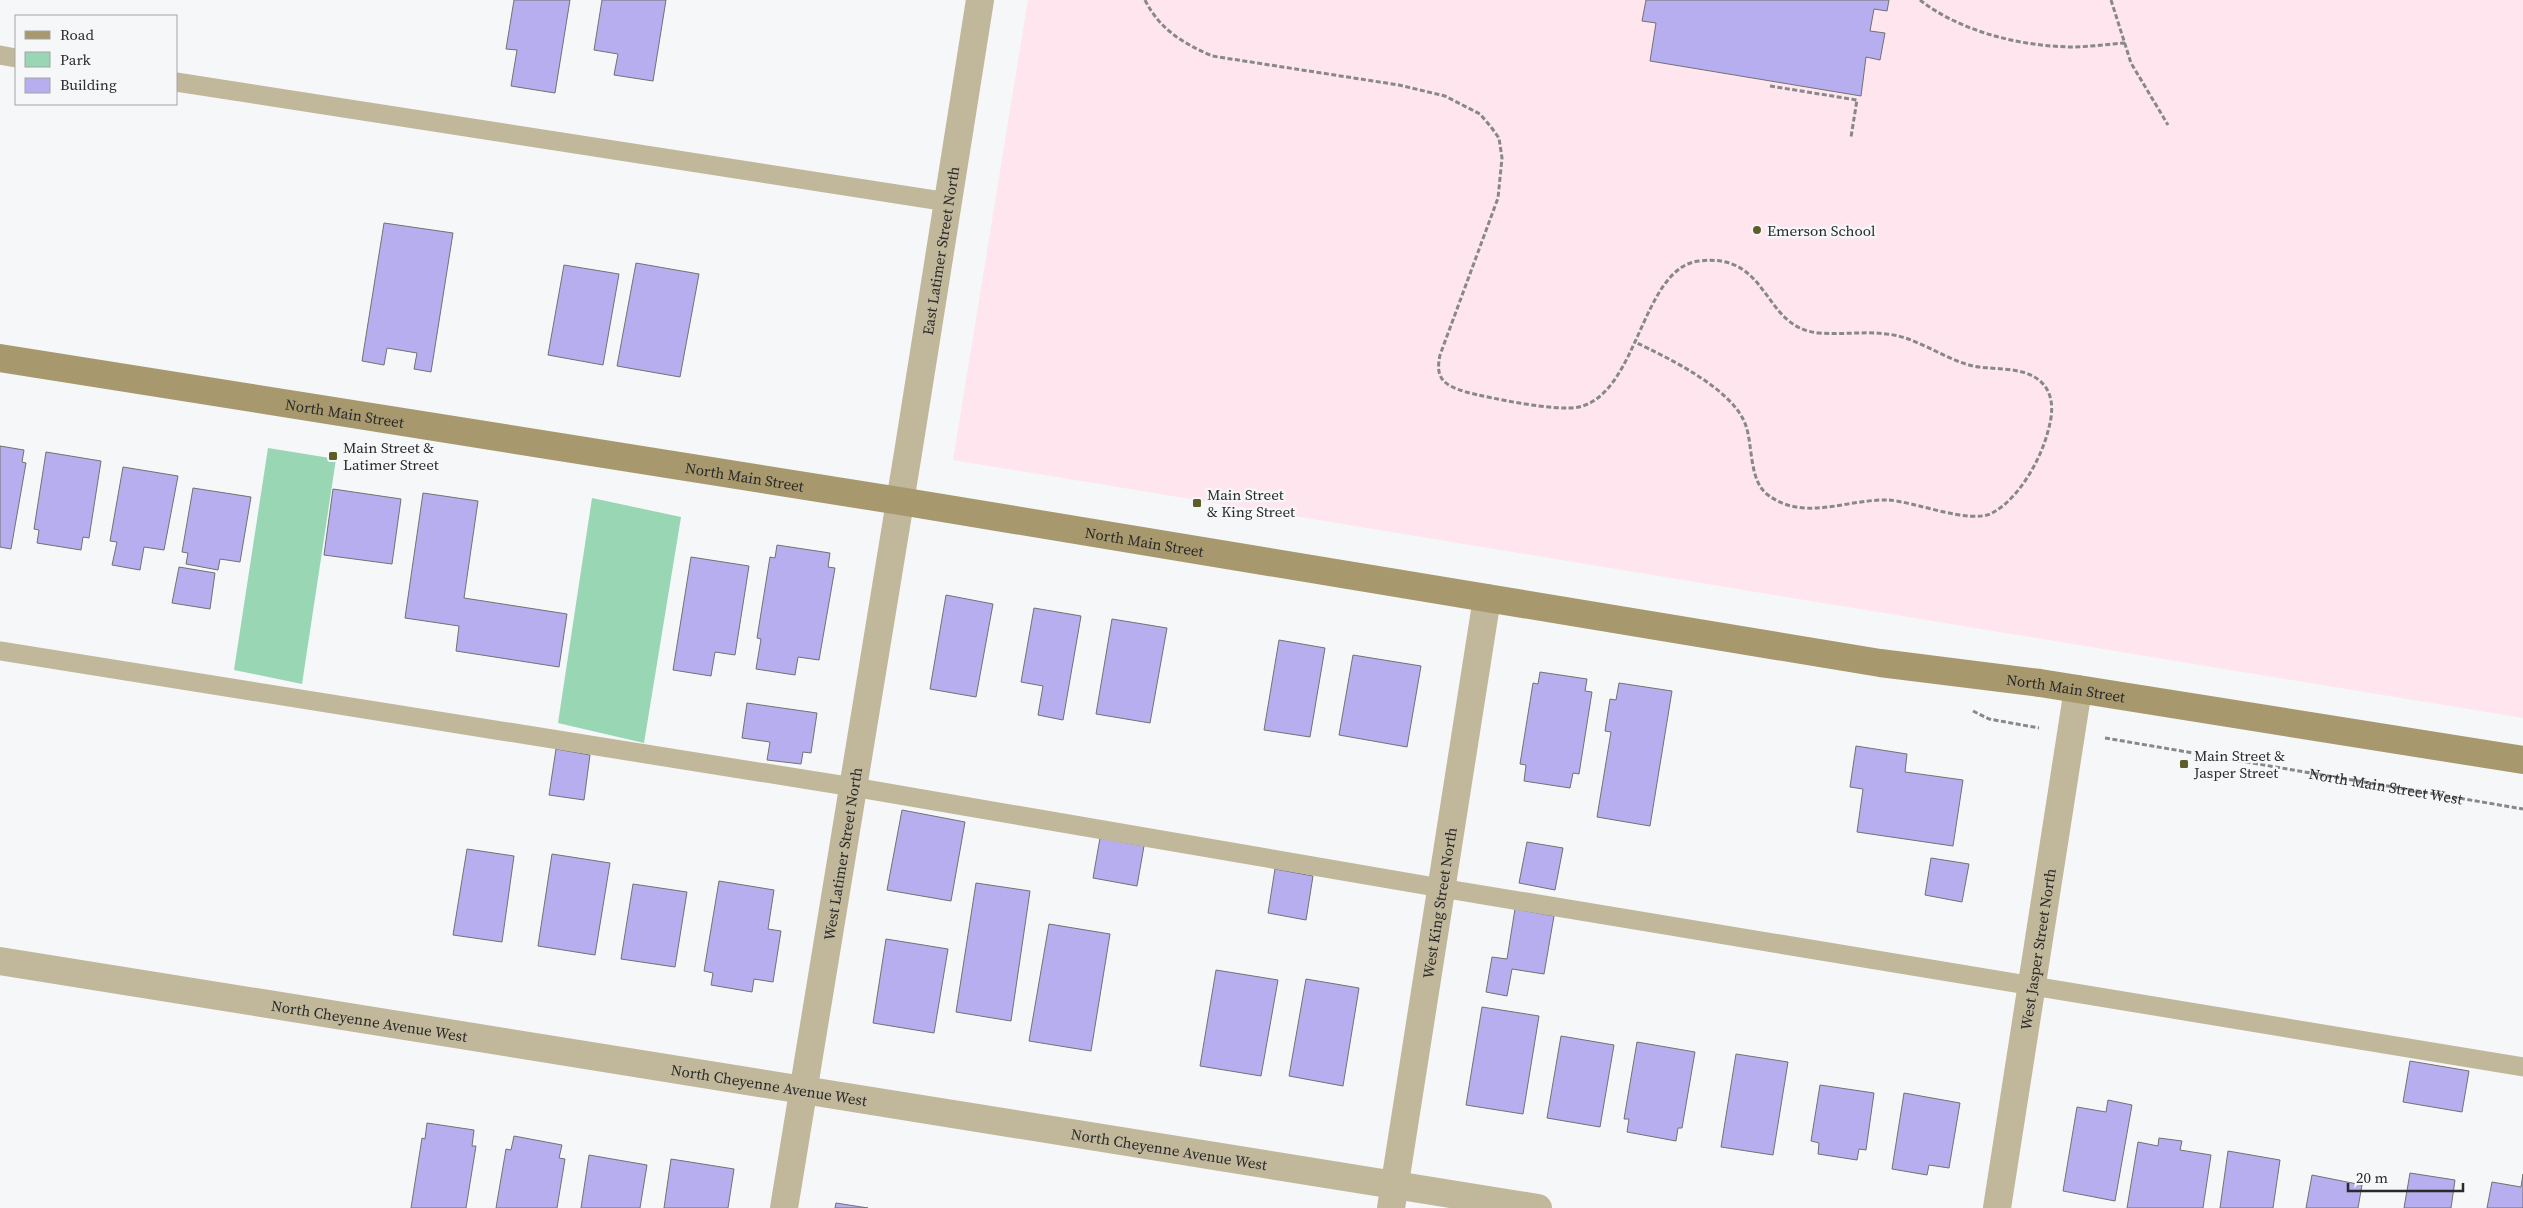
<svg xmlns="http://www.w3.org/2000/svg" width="2523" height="1208" font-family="'Source Serif 4',serif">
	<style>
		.education { fill: #ffe5ed }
		.green { fill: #99d6b4 }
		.building { fill: #b6aeee; stroke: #717173 }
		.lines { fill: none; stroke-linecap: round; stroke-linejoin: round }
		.path { stroke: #878889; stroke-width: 3; stroke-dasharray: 5 2.5; stroke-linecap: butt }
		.lane { stroke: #c1b79a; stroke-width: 19 }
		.street { stroke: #c1b79a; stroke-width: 28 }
		.secondary { stroke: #a7986d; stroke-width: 28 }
		.poi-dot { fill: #5d5d2a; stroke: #f5f7f8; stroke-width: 2 }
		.labels { text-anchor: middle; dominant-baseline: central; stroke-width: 4.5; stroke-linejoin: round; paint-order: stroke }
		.poi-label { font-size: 15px; fill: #2a2a2b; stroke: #f5f7f8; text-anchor: start }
		.street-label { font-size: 15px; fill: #2a2a2b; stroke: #f5f7f8 }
	</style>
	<rect width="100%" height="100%" fill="#f5f7f8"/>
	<polygon class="education" points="1028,0 2523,0 2523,718 953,460"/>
	<g class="green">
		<polygon points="268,448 336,459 302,684 234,670"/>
		<polygon points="592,498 681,517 644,743 558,723"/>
	</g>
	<g class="building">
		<polygon points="514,0 570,0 555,93 511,86 517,50 506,49"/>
		<polygon points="602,0 666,0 653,81 614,75 618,54 594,50"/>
		<polygon points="1646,0 1889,0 1887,11 1874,9 1870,31 1885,33 1880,60 1866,57 1861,96 1650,61 1656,23 1642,21"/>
		<polygon points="384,223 453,233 431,372 414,369 417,353 387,348 384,365 362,361"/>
		<polygon points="636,263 699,274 680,377 617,366"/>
		<polygon points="564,265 619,274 603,365 548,355"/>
		<polygon points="0,446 24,450 22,462 26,463 11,549 0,547"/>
		<polygon points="46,452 101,461 89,538 83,537 81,550 37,543 39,530 34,529"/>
		<polygon points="123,467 178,476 164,550 144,547 140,570 112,565 117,542 110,541"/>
		<polygon points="193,488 251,497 240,562 220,559 218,570 186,564 188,553 182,552"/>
		<polygon points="333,489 401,499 392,564 324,555"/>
		<polygon points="423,493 478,501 464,598 567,614 559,667 456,651 459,626 405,618"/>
		<polygon points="777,545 830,553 828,567 835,568 819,660 798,657 795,675 756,669 761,639 757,638 770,557 775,558"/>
		<polygon points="691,557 749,566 735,655 715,652 711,676 673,670"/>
		<polygon points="179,567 215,573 210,609 172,603"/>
		<polygon points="946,595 993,604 976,697 930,689"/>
		<polygon points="1034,608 1081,616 1063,720 1038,715 1043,686 1021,682"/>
		<polygon points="1112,619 1167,628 1150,723 1096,714"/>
		<polygon points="1279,640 1325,648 1310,737 1264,730"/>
		<polygon points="1353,655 1421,666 1407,747 1339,735"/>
		<polygon points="1540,672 1587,679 1585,691 1592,692 1579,774 1573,773 1570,788 1524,781 1526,765 1520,764 1533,683 1538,684"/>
		<polygon points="1619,683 1672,691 1650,826 1597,817 1611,732 1605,731 1610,699 1616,700"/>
		<polygon points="747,703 817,713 811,753 803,752 801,764 767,760 770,742 742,738"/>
		<polygon points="1856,746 1907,754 1905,772 1963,780 1953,846 1857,832 1863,789 1850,787"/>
		<polygon points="556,749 590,755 584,800 549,795"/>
		<polygon points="902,810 965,822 951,901 887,890"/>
		<polygon points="1100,838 1144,846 1137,886 1093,878"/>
		<polygon points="1527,842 1563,848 1555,890 1519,883"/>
		<polygon points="467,849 514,856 502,942 453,935"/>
		<polygon points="552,854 610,863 595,955 538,946"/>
		<polygon points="1931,858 1969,864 1962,902 1925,895"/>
		<polygon points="1275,869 1313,876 1306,920 1268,913"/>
		<polygon points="719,881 774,890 768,929 781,931 773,982 754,979 752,992 711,985 713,973 704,971"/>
		<polygon points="976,883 1030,891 1011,1021 956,1012"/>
		<polygon points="633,884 687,892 675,967 621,959"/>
		<polygon points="1515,909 1554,916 1544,974 1512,969 1507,996 1486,992 1492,957 1507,959"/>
		<polygon points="1049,924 1110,934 1091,1051 1029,1041"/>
		<polygon points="886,939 948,949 934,1033 873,1023"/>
		<polygon points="1216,970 1278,980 1261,1076 1200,1066"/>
		<polygon points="1306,979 1359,988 1343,1086 1289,1076"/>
		<polygon points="1482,1007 1539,1016 1523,1114 1466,1105"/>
		<polygon points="1561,1036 1614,1045 1600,1127 1547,1118"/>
		<polygon points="1637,1042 1695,1052 1682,1128 1678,1128 1676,1141 1627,1132 1629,1119 1624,1119"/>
		<polygon points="1736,1054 1788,1062 1773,1155 1721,1147"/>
		<polygon points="2410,1061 2469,1071 2462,1112 2403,1102"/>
		<polygon points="1820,1085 1874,1093 1866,1150 1859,1149 1857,1160 1818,1154 1819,1143 1811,1141"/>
		<polygon points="1904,1093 1960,1103 1949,1168 1929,1165 1927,1175 1892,1169"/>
		<polygon points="2108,1100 2132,1105 2115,1201 2063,1191 2077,1107 2106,1112"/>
		<polygon points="427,1123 474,1130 472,1146 476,1146 466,1208 411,1208 422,1138 425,1139"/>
		<polygon points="514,1136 562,1145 559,1158 565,1159 557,1208 496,1208 506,1149 511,1150"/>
		<polygon points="2159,1138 2182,1141 2180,1150 2211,1155 2203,1208 2127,1208 2138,1142 2158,1146"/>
		<polygon points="2228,1151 2280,1160 2273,1208 2220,1208"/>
		<polygon points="589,1155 647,1165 640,1208 581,1208"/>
		<polygon points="671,1159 734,1169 728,1208 664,1208"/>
		<polygon points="2410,1173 2455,1180 2451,1208 2404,1208"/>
		<polygon points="2523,1174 2523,1208 2487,1208 2492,1182 2521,1187"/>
		<polygon points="2312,1175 2362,1185 2358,1208 2306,1208"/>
		<polygon points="836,1203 868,1208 835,1208"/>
	</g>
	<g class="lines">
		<g class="path">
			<path d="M1145,0C1160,30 1183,43 1212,56L1399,85L1445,96L1480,114L1491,127L1499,138L1502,158L1498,198L1440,355C1435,378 1443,385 1466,392C1489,398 1557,412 1579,407C1639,393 1641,268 1699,261C1771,252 1761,328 1819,333C1842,335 1864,331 1887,334C1916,337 1941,357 1969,365C1991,371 2022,365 2040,381C2055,394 2053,414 2048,431C2041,459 2019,499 1992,513C1970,525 1914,501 1887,500C1847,499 1804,522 1768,495C1749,481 1753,447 1746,426C1734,389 1668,358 1635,342"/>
			<path d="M1920,0C1961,32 2020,46 2071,47C2089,47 2107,44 2125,43"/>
			<polyline points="2111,0 2131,63 2168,125"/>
			<polyline points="1770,86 1857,100 1851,137"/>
			<polyline points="1973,711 1989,719 2039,728"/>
			<path id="s1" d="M2105,738L2523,809"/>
		</g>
		<g class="lane">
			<polyline points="0,55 16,58"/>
			<polyline points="176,82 948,202"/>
			<polyline points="0,651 853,787 1441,888 2523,1067"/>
		</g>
		<g class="street">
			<path id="s2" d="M0,961L1538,1208"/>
			<path id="s3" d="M784,1208L908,453L980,0"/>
			<path id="s4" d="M1391,1208L1487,598"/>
			<path id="s5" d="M1997,1208L2078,689"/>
		</g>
		<path class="secondary" id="s6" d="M0,358L900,501L1880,663L2040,683L2523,760"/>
	</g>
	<g class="poi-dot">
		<circle cx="1757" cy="230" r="5"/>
		<rect x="328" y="451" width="10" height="10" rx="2.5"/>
		<rect x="1192" y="498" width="10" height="10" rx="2.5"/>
		<rect x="2179" y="759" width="10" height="10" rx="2.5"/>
	</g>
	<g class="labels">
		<g class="poi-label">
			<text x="1767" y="230">Emerson School</text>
			<text x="343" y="447">Main Street &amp;<tspan x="343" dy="17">Latimer Street</tspan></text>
			<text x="1207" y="494">Main Street<tspan x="1207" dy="17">&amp; King Street</tspan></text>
			<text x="2194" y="755">Main Street &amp;<tspan x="2194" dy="17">Jasper Street</tspan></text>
		</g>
		<g class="street-label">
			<text stroke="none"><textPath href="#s3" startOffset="970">East Latimer Street North</textPath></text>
			<text stroke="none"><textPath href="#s6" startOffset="349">North Main Street</textPath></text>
			<text stroke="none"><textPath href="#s6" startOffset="754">North Main Street</textPath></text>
			<text stroke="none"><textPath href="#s6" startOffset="1159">North Main Street</textPath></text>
			<text stroke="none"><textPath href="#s6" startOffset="2092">North Main Street</textPath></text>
			<text stroke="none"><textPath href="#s1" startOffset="285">North Main Street West</textPath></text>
			<text stroke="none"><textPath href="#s3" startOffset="359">West Latimer Street North</textPath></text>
			<text stroke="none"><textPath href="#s4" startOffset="309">West King Street North</textPath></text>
			<text stroke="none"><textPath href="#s5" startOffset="262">West Jasper Street North</textPath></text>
			<text stroke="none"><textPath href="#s2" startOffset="374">North Cheyenne Avenue West</textPath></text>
			<text stroke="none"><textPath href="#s2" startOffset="779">North Cheyenne Avenue West</textPath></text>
			<text stroke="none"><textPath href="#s2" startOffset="1184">North Cheyenne Avenue West</textPath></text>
		</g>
	</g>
	<rect x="15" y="15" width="162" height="90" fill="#f5f7f8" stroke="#a4a5a6"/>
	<rect x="25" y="31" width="25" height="8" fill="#a7986d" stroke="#a4a5a6"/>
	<text x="60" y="40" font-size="15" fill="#2a2a2b">Road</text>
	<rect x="25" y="52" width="25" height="15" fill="#99d6b4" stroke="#a4a5a6"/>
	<text x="60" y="65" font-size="15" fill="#2a2a2b">Park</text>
	<rect x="25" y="78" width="25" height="15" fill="#b6aeee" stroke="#a4a5a6"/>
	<text x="60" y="90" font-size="15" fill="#2a2a2b">Building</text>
	<path d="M2348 1183v8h115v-8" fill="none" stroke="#2a2a2b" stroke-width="2.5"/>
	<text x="2356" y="1183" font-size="15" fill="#2a2a2b" stroke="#f5f7f8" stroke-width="4" paint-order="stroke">20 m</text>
</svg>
